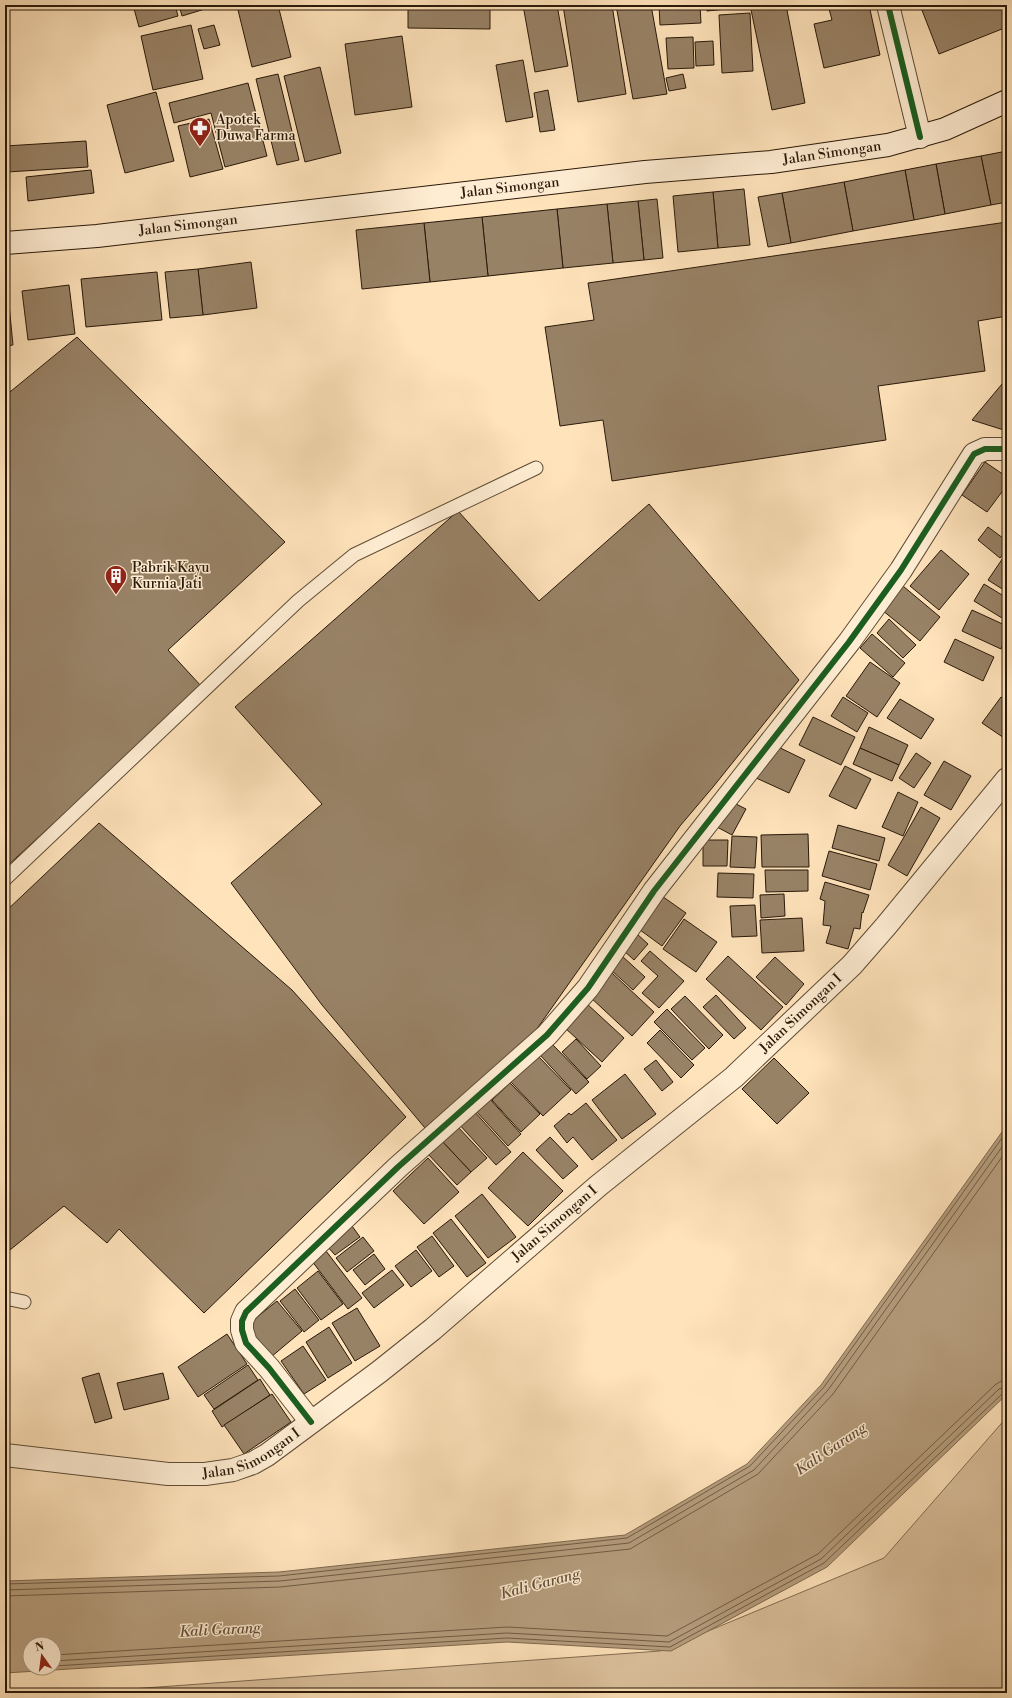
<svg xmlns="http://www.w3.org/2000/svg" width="1012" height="1698" font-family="'Libre Bodoni',serif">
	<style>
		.green { fill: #dbc19d; stroke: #826d53 }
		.water { fill: #b69e7e; stroke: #7e694f; fill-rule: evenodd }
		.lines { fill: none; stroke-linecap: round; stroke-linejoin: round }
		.shore { stroke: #705c44; stroke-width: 1 }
		.building { fill: #988266; stroke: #291909 }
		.service-casing { stroke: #5e4c36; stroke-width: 15 }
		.minor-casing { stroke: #5e4c36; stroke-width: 24 }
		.secondary-casing { stroke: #291909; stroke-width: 24 }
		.service { stroke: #ffedd3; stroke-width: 13 }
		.minor { stroke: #ffedd3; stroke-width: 22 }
		.secondary { stroke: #ffedd3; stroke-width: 22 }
		.cycleway-casing { stroke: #ffedd3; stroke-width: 8 }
		.cycleway { stroke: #1b5e20; stroke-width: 6 }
		.labels { text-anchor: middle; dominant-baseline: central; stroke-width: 3; stroke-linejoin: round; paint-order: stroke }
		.poi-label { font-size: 14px; fill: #291909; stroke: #ffedd3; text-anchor: start }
		.street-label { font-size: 14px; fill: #291909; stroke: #ffedd3 }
		.water-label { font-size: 15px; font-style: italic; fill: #614e38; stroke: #ffedd3 }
	</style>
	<rect width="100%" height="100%" fill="#ffe3bb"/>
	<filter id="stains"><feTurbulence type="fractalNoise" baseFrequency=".005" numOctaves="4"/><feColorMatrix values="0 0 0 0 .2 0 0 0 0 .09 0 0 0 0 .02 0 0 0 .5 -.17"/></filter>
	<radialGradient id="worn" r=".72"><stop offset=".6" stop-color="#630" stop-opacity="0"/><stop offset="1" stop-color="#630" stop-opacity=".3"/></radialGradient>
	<polygon class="green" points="1007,1417 1007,1693 75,1693 660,1651 884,1558"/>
	<path class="water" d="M1007,1125V1394L827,1567L671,1651L507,1642L5,1673V1581L279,1572L625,1535L747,1464L821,1385ZM30,1644H54V1668H30Z"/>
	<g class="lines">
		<g class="shore">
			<polyline points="5,1584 279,1576 627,1538 750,1466 824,1387 1007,1131"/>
			<polyline points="5,1590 280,1581 629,1543 754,1470 828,1390 1007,1140"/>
			<polyline points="5,1596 280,1587 630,1549 758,1474 833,1394 1007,1150"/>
			<polyline points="54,1655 507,1627 667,1636 818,1554 995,1385 1001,1381 1007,1381"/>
			<polyline points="54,1661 507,1633 669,1642 821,1559 999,1389 1007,1387"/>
			<polyline points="54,1666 507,1638 670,1647 824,1563 1003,1393 1007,1392"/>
		</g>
	</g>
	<g class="building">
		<polygon points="133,5 175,5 178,16 139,27"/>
		<polygon points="179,5 204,5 205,9 182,16"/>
		<polygon points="258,5 278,5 291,57 252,67 238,10"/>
		<polygon points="408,5 490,5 490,29 408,28"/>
		<polygon points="523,5 557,5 568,66 535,72"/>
		<polygon points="563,5 612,5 626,94 578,102"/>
		<polygon points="616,5 651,5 667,94 633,99"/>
		<polygon points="659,5 700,5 701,23 660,25"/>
		<polygon points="706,5 737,5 737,8 707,11"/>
		<polygon points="750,5 786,5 805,103 772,110"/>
		<polygon points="828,5 858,5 858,7 869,5 880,55 824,68 814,24 832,20"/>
		<polygon points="920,5 1007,5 1007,27 939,54"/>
		<polygon points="750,13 753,71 722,73 719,15"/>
		<polygon points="191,25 203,79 153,90 141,36"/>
		<polygon points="214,25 220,45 204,49 198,29"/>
		<polygon points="402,36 412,107 355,115 345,44"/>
		<polygon points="693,37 694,68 668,69 666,38"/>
		<polygon points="713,41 714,65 696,66 695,42"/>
		<polygon points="523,60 533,117 506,122 496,65"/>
		<polygon points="320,67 341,153 305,162 284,76"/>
		<polygon points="278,74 299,160 277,165 256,79"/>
		<polygon points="683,74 686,88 669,91 666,78"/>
		<polygon points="248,83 267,156 225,167 211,113 174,123 169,103"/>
		<polygon points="548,90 555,130 540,132 534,93"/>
		<polygon points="156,92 174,161 125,173 107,105"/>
		<polygon points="209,119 223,169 190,177 178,126"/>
		<polygon points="86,141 88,167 7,172 5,146"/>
		<polygon points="1007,151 1007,202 991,205 981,156"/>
		<polygon points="981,156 991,205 945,214 936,164"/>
		<polygon points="936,164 945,214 914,220 905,170"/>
		<polygon points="91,170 94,193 28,201 26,177"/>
		<polygon points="905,170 914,220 853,231 844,182"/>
		<polygon points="844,182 853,231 791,243 782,193"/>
		<polygon points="744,189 750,245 718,248 713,192"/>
		<polygon points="713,192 718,248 678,252 673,196"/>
		<polygon points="782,193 791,243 768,247 758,197"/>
		<polygon points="657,199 663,258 644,260 638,201"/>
		<polygon points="638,201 644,260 613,263 607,204"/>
		<polygon points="607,204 613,263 563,268 557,209"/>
		<polygon points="557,209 563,268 488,276 482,217"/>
		<polygon points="482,217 488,276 430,282 424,223"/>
		<polygon points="1007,222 1007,316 978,321 985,371 878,386 886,440 612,481 603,420 560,426 545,327 594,320 588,283"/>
		<polygon points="424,223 430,282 362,289 356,230"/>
		<polygon points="251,262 257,308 203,315 198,269"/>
		<polygon points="198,269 203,315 170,318 165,272"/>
		<polygon points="157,272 162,320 86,327 81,279"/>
		<polygon points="69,285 75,334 28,340 22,291"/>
		<polygon points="5,294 8,294 13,345 5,346"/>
		<polygon points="77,337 285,542 168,650 202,687 5,868 5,396"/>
		<polygon points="1007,378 1007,431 972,420"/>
		<polygon points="985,462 1007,477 1007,485 987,512 962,495"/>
		<polygon points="649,504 799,680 713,787 680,826 534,1033 425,1128 322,1005 231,883 322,804 235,707 458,511 539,601"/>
		<polygon points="988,527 1007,541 1007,549 1000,558 978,540"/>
		<polygon points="941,550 969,574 939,610 910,586"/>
		<polygon points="1007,552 1007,592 988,580"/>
		<polygon points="984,584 1007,598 1007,621 974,601"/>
		<polygon points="903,586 940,617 920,641 882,610"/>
		<polygon points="972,610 1007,626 1007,635 1001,649 962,631"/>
		<polygon points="889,619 916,645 903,658 877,633"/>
		<polygon points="872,634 905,663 893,677 860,648"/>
		<polygon points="955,639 994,657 983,681 944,662"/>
		<polygon points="870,662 900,683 877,717 846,696"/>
		<polygon points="843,697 868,713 857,732 831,716"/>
		<polygon points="1001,697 1007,701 1007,740 982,723"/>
		<polygon points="900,699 934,719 921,739 887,718"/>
		<polygon points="813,717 855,737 841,765 799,745"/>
		<polygon points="869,727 908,745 899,765 860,748"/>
		<polygon points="770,743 805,760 789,793 754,777"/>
		<polygon points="860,748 899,765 892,781 853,764"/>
		<polygon points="916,753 931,763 914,788 899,778"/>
		<polygon points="944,761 971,776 951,810 924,795"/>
		<polygon points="845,766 871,779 856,809 829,796"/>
		<polygon points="898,792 918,802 903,836 882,827"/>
		<polygon points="730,801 746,809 732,835 717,827"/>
		<polygon points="921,807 940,818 907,876 888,865"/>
		<polygon points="99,823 292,990 406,1117 204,1313 119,1229 107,1243 64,1206 5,1254 5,912"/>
		<polygon points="838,825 885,838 879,861 832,848"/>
		<polygon points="808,834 809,867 762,867 761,835"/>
		<polygon points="732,836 757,837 755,868 730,867"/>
		<polygon points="703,840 728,840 727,866 703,866"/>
		<polygon points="829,851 877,864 870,890 822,876"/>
		<polygon points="765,870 808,870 808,891 766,892"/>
		<polygon points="718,873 754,874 753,898 717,897"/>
		<polygon points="825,882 869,895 863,913 862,912 860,929 854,928 848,949 826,943 831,926 823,925 825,901 820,899"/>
		<polygon points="659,894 686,913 662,946 636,927"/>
		<polygon points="784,894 785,916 761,918 760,895"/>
		<polygon points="755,905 757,936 732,937 730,906"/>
		<polygon points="802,918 804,951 762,953 760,920"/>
		<polygon points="684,919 717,942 696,972 663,949"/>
		<polygon points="636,933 648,944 634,960 622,949"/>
		<polygon points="650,951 684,981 659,1008 642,993 658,976 641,961"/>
		<polygon points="622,956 645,977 633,990 610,969"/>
		<polygon points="728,956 783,1007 761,1030 706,979"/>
		<polygon points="775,957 804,984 786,1005 756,977"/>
		<polygon points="611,972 654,1012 632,1036 589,996"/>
		<polygon points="716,995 746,1028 734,1039 703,1007"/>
		<polygon points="685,996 723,1035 709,1049 671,1009"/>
		<polygon points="586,1003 624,1038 602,1062 564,1027"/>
		<polygon points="667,1009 705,1048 692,1060 654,1022"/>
		<polygon points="660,1030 694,1065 681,1078 647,1043"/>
		<polygon points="576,1039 601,1066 587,1079 562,1052"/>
		<polygon points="552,1044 589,1082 576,1094 540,1055"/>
		<polygon points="538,1056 571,1090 543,1116 511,1082"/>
		<polygon points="774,1058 809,1093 777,1124 742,1089"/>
		<polygon points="656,1060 673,1082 662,1091 644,1069"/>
		<polygon points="625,1074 656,1114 622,1139 592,1100"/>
		<polygon points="510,1083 540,1114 521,1132 492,1100"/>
		<polygon points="490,1099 521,1134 508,1146 476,1111"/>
		<polygon points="586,1103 617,1140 592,1160 573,1137 567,1143 554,1126 569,1113 571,1115"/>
		<polygon points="473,1110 511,1152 496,1165 458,1123"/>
		<polygon points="457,1126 487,1158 471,1172 441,1140"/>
		<polygon points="550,1137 578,1166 563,1179 536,1150"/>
		<polygon points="441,1140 471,1172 457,1185 427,1153"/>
		<polygon points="523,1152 563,1191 528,1226 488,1188"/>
		<polygon points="428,1158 459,1192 424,1224 393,1191"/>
		<polygon points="482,1194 516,1237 488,1258 455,1216"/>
		<polygon points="451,1219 486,1263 467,1277 433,1233"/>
		<polygon points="352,1226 360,1237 335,1255 327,1246"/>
		<polygon points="432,1236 454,1266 439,1277 417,1247"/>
		<polygon points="363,1237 374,1251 347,1272 336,1258"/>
		<polygon points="416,1250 432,1271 411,1287 395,1266"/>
		<polygon points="326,1251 362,1298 348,1309 312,1261"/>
		<polygon points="374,1254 385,1269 365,1285 353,1270"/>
		<polygon points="392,1270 404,1285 374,1308 362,1293"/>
		<polygon points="318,1271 343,1304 321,1320 297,1288"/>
		<polygon points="295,1289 319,1320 304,1332 280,1301"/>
		<polygon points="277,1301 302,1331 271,1357 246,1326"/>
		<polygon points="357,1308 380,1346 355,1361 332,1323"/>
		<polygon points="329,1327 352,1363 328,1378 306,1342"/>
		<polygon points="227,1334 247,1364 198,1397 178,1367"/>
		<polygon points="303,1346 326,1380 304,1394 281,1361"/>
		<polygon points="248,1365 258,1380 214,1409 204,1395"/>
		<polygon points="99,1373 112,1418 95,1423 82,1378"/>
		<polygon points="163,1373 169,1399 124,1410 117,1383"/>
		<polygon points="260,1379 270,1395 222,1427 212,1411"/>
		<polygon points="272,1394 291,1422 244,1454 224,1425"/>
	</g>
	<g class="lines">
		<g class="service-casing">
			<g id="service">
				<polyline points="5,879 298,601 354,555 536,468"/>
				<polyline points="5,1298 24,1302"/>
			</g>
		</g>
		<g class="minor-casing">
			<g id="minor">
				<polyline points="888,5 920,137"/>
				<polyline points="311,1422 269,1368 246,1343 242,1330 242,1321 246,1312 398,1167 547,1035 588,988 654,891 849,642 901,570 974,454 985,449 1007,449"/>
				<path id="s1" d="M5,1455L168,1474H205L233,1470L253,1463L267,1455L379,1372L433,1329L598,1186L734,1077L852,965L886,926L1007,779"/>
			</g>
		</g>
		<g class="secondary-casing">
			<g id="secondary">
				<path id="s2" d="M5,243L97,236L645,172L771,162L888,145L945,129L1007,101"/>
			</g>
		</g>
		<use href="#service" class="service"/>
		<use href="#minor" class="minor"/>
		<use href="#secondary" class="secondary"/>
		<g class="cycleway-casing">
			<g id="cycleway">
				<polyline points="888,5 920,137"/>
				<polyline points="311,1422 269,1368 246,1343 242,1330 242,1321 246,1312 398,1167 547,1035 588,988 654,891 849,642 901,570 974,454 985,449 1007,449"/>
			</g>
		</g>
		<use href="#cycleway" class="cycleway"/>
	</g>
	<defs>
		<g id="pharmacy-pin" transform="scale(1.15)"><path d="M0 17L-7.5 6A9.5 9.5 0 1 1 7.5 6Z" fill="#8f2418" stroke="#ffedd3"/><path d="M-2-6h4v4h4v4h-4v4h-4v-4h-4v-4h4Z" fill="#fff"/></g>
		<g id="building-pin" transform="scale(1.15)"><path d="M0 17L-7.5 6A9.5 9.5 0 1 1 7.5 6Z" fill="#8f2418" stroke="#ffedd3"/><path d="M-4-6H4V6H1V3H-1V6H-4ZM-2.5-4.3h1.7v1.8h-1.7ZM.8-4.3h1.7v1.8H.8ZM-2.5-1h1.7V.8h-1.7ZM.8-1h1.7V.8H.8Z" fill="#fff"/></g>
	</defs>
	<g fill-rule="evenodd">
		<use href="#pharmacy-pin" x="200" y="128"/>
		<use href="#building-pin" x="116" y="576"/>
	</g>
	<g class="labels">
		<g class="poi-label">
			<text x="216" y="120">Apotek<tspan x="216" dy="16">Duwa Farma</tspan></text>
			<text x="132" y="568">Pabrik Kayu<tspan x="132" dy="16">Kurnia Jati</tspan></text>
		</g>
		<g class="street-label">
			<text stroke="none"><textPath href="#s2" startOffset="832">Jalan Simongan</textPath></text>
			<text stroke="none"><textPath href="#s2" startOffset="508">Jalan Simongan</textPath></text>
			<text stroke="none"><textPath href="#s2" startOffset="184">Jalan Simongan</textPath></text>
			<text stroke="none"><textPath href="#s1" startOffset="960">Jalan Simongan I</textPath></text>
			<text stroke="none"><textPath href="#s1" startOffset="636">Jalan Simongan I</textPath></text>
			<text stroke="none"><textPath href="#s1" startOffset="252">Jalan Simongan I</textPath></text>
		</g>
		<g class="water-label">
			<text transform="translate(831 1449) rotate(-34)">Kali Garang</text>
			<text transform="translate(540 1584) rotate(-15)">Kali Garang</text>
			<text transform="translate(220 1630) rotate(-3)">Kali Garang</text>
		</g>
	</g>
	<rect width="1012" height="1698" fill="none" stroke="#ffe3bb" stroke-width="20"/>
	<rect x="6" y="6" width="1000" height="1686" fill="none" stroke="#291909" stroke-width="2"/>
	<rect x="10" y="10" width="992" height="1678" fill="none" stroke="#291909"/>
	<g transform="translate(42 1656) rotate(346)"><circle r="19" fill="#ffedd3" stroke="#a99882"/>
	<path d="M0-3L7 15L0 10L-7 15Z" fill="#8f2418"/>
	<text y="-6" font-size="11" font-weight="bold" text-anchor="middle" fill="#291909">N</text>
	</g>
	<rect width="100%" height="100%" filter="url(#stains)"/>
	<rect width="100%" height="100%" fill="url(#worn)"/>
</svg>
